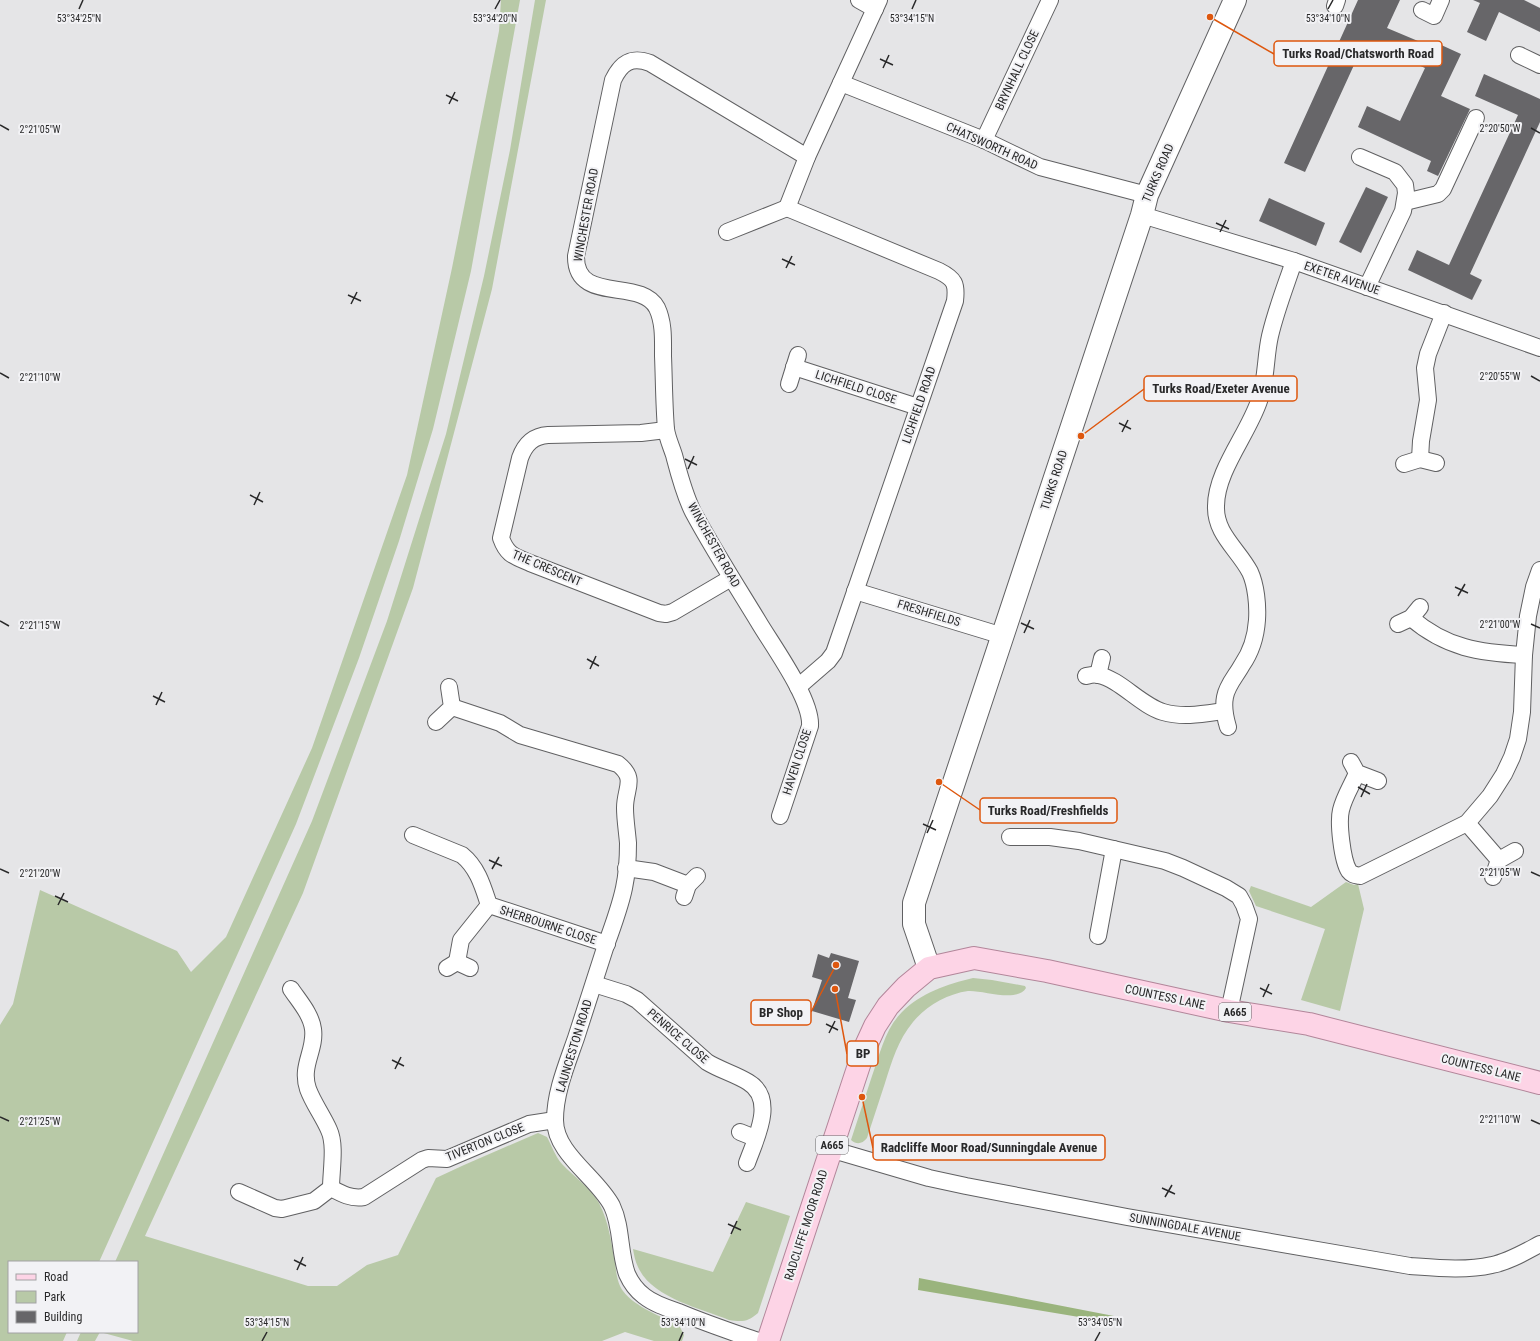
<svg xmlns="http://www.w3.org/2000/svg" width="1540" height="1341" font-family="'Roboto Condensed',sans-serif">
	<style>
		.green { fill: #b8c9a7 }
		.forest { fill: #9ab47d }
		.building { fill: #676669 }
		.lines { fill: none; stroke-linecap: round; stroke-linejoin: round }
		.street-casing { stroke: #606062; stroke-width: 18 }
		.secondary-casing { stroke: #606062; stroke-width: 24 }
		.primary-casing { stroke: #b2869a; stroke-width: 24 }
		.street { stroke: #fff; stroke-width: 16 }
		.secondary { stroke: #fff; stroke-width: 22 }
		.primary { stroke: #fdd4e6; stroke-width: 22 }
		.ticks { fill: none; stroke: #29292a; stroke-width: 1.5 }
		.labels { text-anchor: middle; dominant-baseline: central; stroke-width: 4; stroke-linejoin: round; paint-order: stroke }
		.shield { fill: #f2f2f5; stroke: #656567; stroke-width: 1 }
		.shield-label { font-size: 11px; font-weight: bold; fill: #29292a }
		.street-label { font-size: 12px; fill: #29292a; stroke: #f2f2f5 }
		.ticks-label { font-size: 10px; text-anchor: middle; fill: #29292a; stroke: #f2f2f5; stroke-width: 4; stroke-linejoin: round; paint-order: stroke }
		.leader { fill: none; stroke: #de570e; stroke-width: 1.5 }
		.callout-dot { fill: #de570e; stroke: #f2f2f5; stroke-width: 1.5 }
		.callout { fill: #f2f2f5; stroke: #de570e; stroke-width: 1.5 }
		.callout-label { font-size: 13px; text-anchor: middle; font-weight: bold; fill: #29292a }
	</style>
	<rect width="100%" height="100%" fill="#e5e5e7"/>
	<g class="green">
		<polygon points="501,0 520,0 471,271 433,429 399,541 359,658 296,824 99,1262 9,1262 9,1332 67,1332 63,1341 0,1341 0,1025 13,1004 40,890 177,951 191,972 226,937 312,748 407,475 452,268 499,31"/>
		<path d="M535,0H546L492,289L413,588L303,893L145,1236L308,1286H337L367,1265L398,1255L436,1178L464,1165L538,1133L547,1137C552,1146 555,1156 562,1164C574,1177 590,1187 599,1203C609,1222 611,1242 615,1262C616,1271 617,1283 623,1291C635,1307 662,1317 679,1325L684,1335L682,1341H654L625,1332L602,1341H133L100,1332L95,1341H77L81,1332H137V1262H115L312,821L387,621L446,434L484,276L510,150Z"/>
		<polygon points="1346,882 1354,885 1358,884 1364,909 1340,1011 1301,1000 1325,929 1256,906 1249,891 1251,886 1311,907"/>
		<path d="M973,978L992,980L1025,986L1026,988C1017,1003 983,990 968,991C947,994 926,1006 913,1022C898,1040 892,1061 885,1083C879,1101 873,1120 867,1138C862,1144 857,1145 851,1140C858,1119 865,1097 872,1076C880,1054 885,1029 902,1012C921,993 947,984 973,978Z"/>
		<path d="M746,1202L790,1216L758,1313C748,1322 742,1322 729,1320C700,1308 652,1298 638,1267C635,1261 634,1255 633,1249L713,1272Z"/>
	</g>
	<polygon class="forest" points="919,1278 1119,1317 1115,1323 918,1290"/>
	<g class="building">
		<polygon points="1358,0 1400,0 1387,28 1437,49 1439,44 1461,54 1441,96 1470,109 1438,176 1427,171 1431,161 1358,127 1367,106 1400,121 1425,68 1365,41 1305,172 1284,163"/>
		<polygon points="1473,0 1524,0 1540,8 1540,32 1499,12 1486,41 1467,32 1480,3"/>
		<polygon points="1484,74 1540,99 1540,122 1470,274 1482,280 1472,300 1408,270 1417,250 1449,265 1518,115 1475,96"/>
		<polygon points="1366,187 1388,197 1361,253 1339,242"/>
		<polygon points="1269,198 1325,223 1316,246 1259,221"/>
		<polygon points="831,953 859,961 848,998 856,1000 849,1022 812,1011 822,980 812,977 818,954 829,958"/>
	</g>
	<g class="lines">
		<g class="street-casing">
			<g id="street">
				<polyline points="859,0 875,9"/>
				<polyline points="1335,6 1337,0"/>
				<polyline points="1422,10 1434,16 1441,0"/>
				<polyline points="1519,55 1540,65"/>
				<polyline points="841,83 984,140 1040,167 1147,195"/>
				<polyline points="984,140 1050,0"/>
				<polyline points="1360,157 1395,172 1405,185 1406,193 1403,211 1367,287"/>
				<polyline points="1405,202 1438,194 1443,189 1476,118"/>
				<path d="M787,208L939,271C955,279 957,284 955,301L834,653L828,661L798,687"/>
				<polyline points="787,208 807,157 879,0"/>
				<polyline points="1142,215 1294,261 1540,348"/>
				<polyline points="727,232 787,208"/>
				<polyline points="794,367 918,407"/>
				<polyline points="789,384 798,355"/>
				<path d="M666,430L641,433L548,435C533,436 525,444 520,458L501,538C507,555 514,556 530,563L659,613L666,614L673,612L731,578"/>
				<polyline points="1420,459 1421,441 1428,400 1425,368 1428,354 1444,313"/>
				<polyline points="1404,464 1420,459 1436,463"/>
				<polyline points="855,591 1003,636"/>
				<path d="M1411,618C1446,648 1480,653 1524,655"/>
				<polyline points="1398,624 1411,618 1420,607"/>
				<polyline points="1098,675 1102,658"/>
				<path d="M1086,676C1090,675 1095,674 1098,675C1120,679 1140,705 1163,712C1183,718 1203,714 1224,711"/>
				<path d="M452,707L500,723L520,735L618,764C637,779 625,788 625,808C625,819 627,831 628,843C628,857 627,874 624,888C620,907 613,926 606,945C596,976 586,1007 576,1038C567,1064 555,1092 555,1120C555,1154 597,1177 612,1206C622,1227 619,1252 627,1274C631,1283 636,1290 644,1296C654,1304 667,1308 679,1312C705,1323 732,1332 758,1341"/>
				<polyline points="436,722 452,707 449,687"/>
				<path d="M1228,727C1225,717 1223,707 1225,697C1227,685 1236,676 1242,665C1251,652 1256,635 1257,620C1258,605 1256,585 1250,572C1238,549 1215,534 1216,506C1216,471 1248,434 1259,401C1267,378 1265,358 1270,336C1276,310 1286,285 1294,261"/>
				<polyline points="1351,762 1357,773 1378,781"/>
				<path d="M1357,773C1352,785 1344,797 1341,810C1338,822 1342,860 1349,871C1352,875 1355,875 1360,876L1467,823L1490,796L1504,774L1512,757L1518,739L1522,712L1524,655L1528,616L1534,587L1540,570"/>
				<path d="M780,816L810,726C812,699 772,645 758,621C736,585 713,549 693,512C684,494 679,474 674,455C671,446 667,437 666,429C664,405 664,380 663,356C663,340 664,323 657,308C641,277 575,305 576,256L613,80C621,63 631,56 650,63L807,157"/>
				<polyline points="1467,823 1499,860"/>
				<path d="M413,835L462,855C478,868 483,887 489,905L607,944"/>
				<polyline points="1010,837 1050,837 1079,841 1165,861 1183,868 1226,888 1239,896 1244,905 1249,919 1229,1011"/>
				<polyline points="626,868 654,872 688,885"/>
				<polyline points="1493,877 1499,860 1515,851"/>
				<polyline points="684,897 688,885 697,876"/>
				<polyline points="1098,936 1114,849"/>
				<polyline points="457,962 461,940 489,905"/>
				<polyline points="447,968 457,962 470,968"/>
				<path d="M594,984L626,994L637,1000L707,1062C720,1070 735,1074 748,1082C777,1099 755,1140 747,1163"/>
				<path d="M291,989C299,1001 311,1014 313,1029C316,1050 300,1066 308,1089C313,1103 323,1116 329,1130C336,1145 331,1171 331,1188"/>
				<polyline points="740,1132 755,1138"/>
				<path d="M830,1149L929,1178L966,1186L1127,1217L1410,1266C1437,1268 1465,1271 1492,1265C1508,1262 1525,1252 1540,1244"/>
				<path d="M239,1192L275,1208L282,1209L314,1201L331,1188C342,1194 351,1199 364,1197L422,1160L428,1158L447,1159L529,1124L555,1120"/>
			</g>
		</g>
		<g class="secondary-casing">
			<polyline id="secondary" points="929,968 914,924 914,903 1142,215 1147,195 1235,0"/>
		</g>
		<g class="primary-casing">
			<polyline id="primary" points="768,1341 864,1050 875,1026 888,1006 906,987 929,968 974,958 1047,971 1229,1011 1309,1024 1540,1083"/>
		</g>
		<use href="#street" class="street"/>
		<use href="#secondary" class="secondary"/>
		<use href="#primary" class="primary"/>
	</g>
	<path class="ticks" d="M79,9L83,0M495,9L500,0M912,9L916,0M1328,9L1333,0M880,59L893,65M883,68L889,55M446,95L458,101M449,104L455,92M0,125L9,130M1531,128L1540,133M1216,223L1229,229M1220,232L1226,220M782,259L795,265M786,268L792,256M348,295L361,301M351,304L357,292M0,373L9,378M1531,376L1540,381M1119,423L1131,429M1122,432L1128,420M685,459L697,465M688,469L694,456M250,495L263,502M254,505L260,492M1455,587L1468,593M1458,596L1465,584M0,621L9,626M1021,623L1034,629M1531,624L1540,628M1024,633L1030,620M587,659L599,666M590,669L596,656M153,696L165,702M156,705L162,692M1358,787L1370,794M1361,797L1367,784M923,824L936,830M927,833L933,820M489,860L502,866M0,869L9,873M492,869L499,857M1531,872L1540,876M55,896L68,902M58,905L64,893M1260,988L1272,994M1263,997L1269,984M826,1024L838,1030M829,1033L835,1021M392,1060L404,1066M395,1069L401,1057M0,1117L9,1121M1531,1120L1540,1124M1162,1188L1175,1194M1165,1197L1172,1185M728,1224L741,1230M731,1234L737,1221M294,1260L306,1266M297,1270L303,1257M262,1341L267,1332M679,1341L683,1332M1095,1341L1100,1332"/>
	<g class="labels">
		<g class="shield">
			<rect x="1219" y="1003" width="32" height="18" rx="3"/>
			<rect x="816" y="1136" width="32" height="18" rx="3"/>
		</g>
		<g class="shield-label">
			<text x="1235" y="1012">A665</text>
			<text x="832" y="1145">A665</text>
		</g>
		<g class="street-label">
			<text transform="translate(1017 70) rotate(-65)">BRYNHALL CLOSE</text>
			<text transform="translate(992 146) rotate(24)">CHATSWORTH ROAD</text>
			<text transform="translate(1158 173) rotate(-67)">TURKS ROAD</text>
			<text transform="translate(586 215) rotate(-80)">WINCHESTER ROAD</text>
			<text transform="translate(1342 278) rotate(19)">EXETER AVENUE</text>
			<text transform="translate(856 387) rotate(18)">LICHFIELD CLOSE</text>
			<text transform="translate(919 405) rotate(-71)">LICHFIELD ROAD</text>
			<text transform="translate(1054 480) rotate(-72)">TURKS ROAD</text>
			<text transform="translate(714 545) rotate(61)">WINCHESTER ROAD</text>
			<text transform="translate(547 568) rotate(23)">THE CRESCENT</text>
			<text transform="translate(929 613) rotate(17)">FRESHFIELDS</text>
			<text transform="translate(797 762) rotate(-72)">HAVEN CLOSE</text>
			<text transform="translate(548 925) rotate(18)">SHERBOURNE CLOSE</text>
			<text transform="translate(1165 997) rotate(12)">COUNTESS LANE</text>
			<text transform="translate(678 1036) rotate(41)">PENRICE CLOSE</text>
			<text transform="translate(574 1046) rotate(-73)">LAUNCESTON ROAD</text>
			<text transform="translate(1481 1068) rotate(14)">COUNTESS LANE</text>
			<text transform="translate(485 1142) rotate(-22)">TIVERTON CLOSE</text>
			<text transform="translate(806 1225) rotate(-72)">RADCLIFFE MOOR ROAD</text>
			<text transform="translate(1185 1227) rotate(10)">SUNNINGDALE AVENUE</text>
		</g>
	</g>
	<g class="ticks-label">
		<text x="79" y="22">53°34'25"N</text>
		<text x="495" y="22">53°34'20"N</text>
		<text x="912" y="22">53°34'15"N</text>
		<text x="1328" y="22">53°34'10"N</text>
		<text x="1500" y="132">2°20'50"W</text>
		<text x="40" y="133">2°21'05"W</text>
		<text x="1500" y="380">2°20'55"W</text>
		<text x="40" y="381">2°21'10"W</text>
		<text x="1500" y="628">2°21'00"W</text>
		<text x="40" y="629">2°21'15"W</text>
		<text x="1500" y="876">2°21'05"W</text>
		<text x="40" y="877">2°21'20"W</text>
		<text x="1500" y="1123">2°21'10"W</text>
		<text x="40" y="1125">2°21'25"W</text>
		<text x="267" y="1326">53°34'15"N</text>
		<text x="683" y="1326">53°34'10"N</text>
		<text x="1100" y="1326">53°34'05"N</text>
	</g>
	<path class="leader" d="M1210 17L1274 54M1081 436L1144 389M939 782L980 810M836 965L811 1012M835 989L847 1054M862 1097L873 1148"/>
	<g class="callout-dot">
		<circle cx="1210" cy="17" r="4"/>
		<circle cx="1081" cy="436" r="4"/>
		<circle cx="939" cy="782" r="4"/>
		<circle cx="836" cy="965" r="4"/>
		<circle cx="835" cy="989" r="4"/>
		<circle cx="862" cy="1097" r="4"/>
	</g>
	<g class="callout">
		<rect x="1274" y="41" width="168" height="25" rx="4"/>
		<rect x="1144" y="376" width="153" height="25" rx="4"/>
		<rect x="980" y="798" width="137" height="25" rx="4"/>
		<rect x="751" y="1000" width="60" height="25" rx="4"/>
		<rect x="847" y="1041" width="31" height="25" rx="4"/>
		<rect x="873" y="1135" width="232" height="25" rx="4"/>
	</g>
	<g class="callout-label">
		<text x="1358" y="58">Turks Road/Chatsworth Road</text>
		<text x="1221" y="393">Turks Road/Exeter Avenue</text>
		<text x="1048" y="815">Turks Road/Freshfields</text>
		<text x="781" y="1017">BP Shop</text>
		<text x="863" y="1058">BP</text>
		<text x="989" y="1152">Radcliffe Moor Road/Sunningdale Avenue</text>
	</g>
	<rect x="8" y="1261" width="130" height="72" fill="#f2f2f5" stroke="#a2a2a4"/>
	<rect x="16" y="1274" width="20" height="6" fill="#fdd4e6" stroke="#a2a2a4"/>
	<text x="44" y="1281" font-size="12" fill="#29292a">Road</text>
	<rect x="16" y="1291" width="20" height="12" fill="#b8c9a7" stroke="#a2a2a4"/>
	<text x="44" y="1301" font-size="12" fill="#29292a">Park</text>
	<rect x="16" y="1311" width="20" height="12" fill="#676669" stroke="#a2a2a4"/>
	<text x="44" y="1321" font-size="12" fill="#29292a">Building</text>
</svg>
